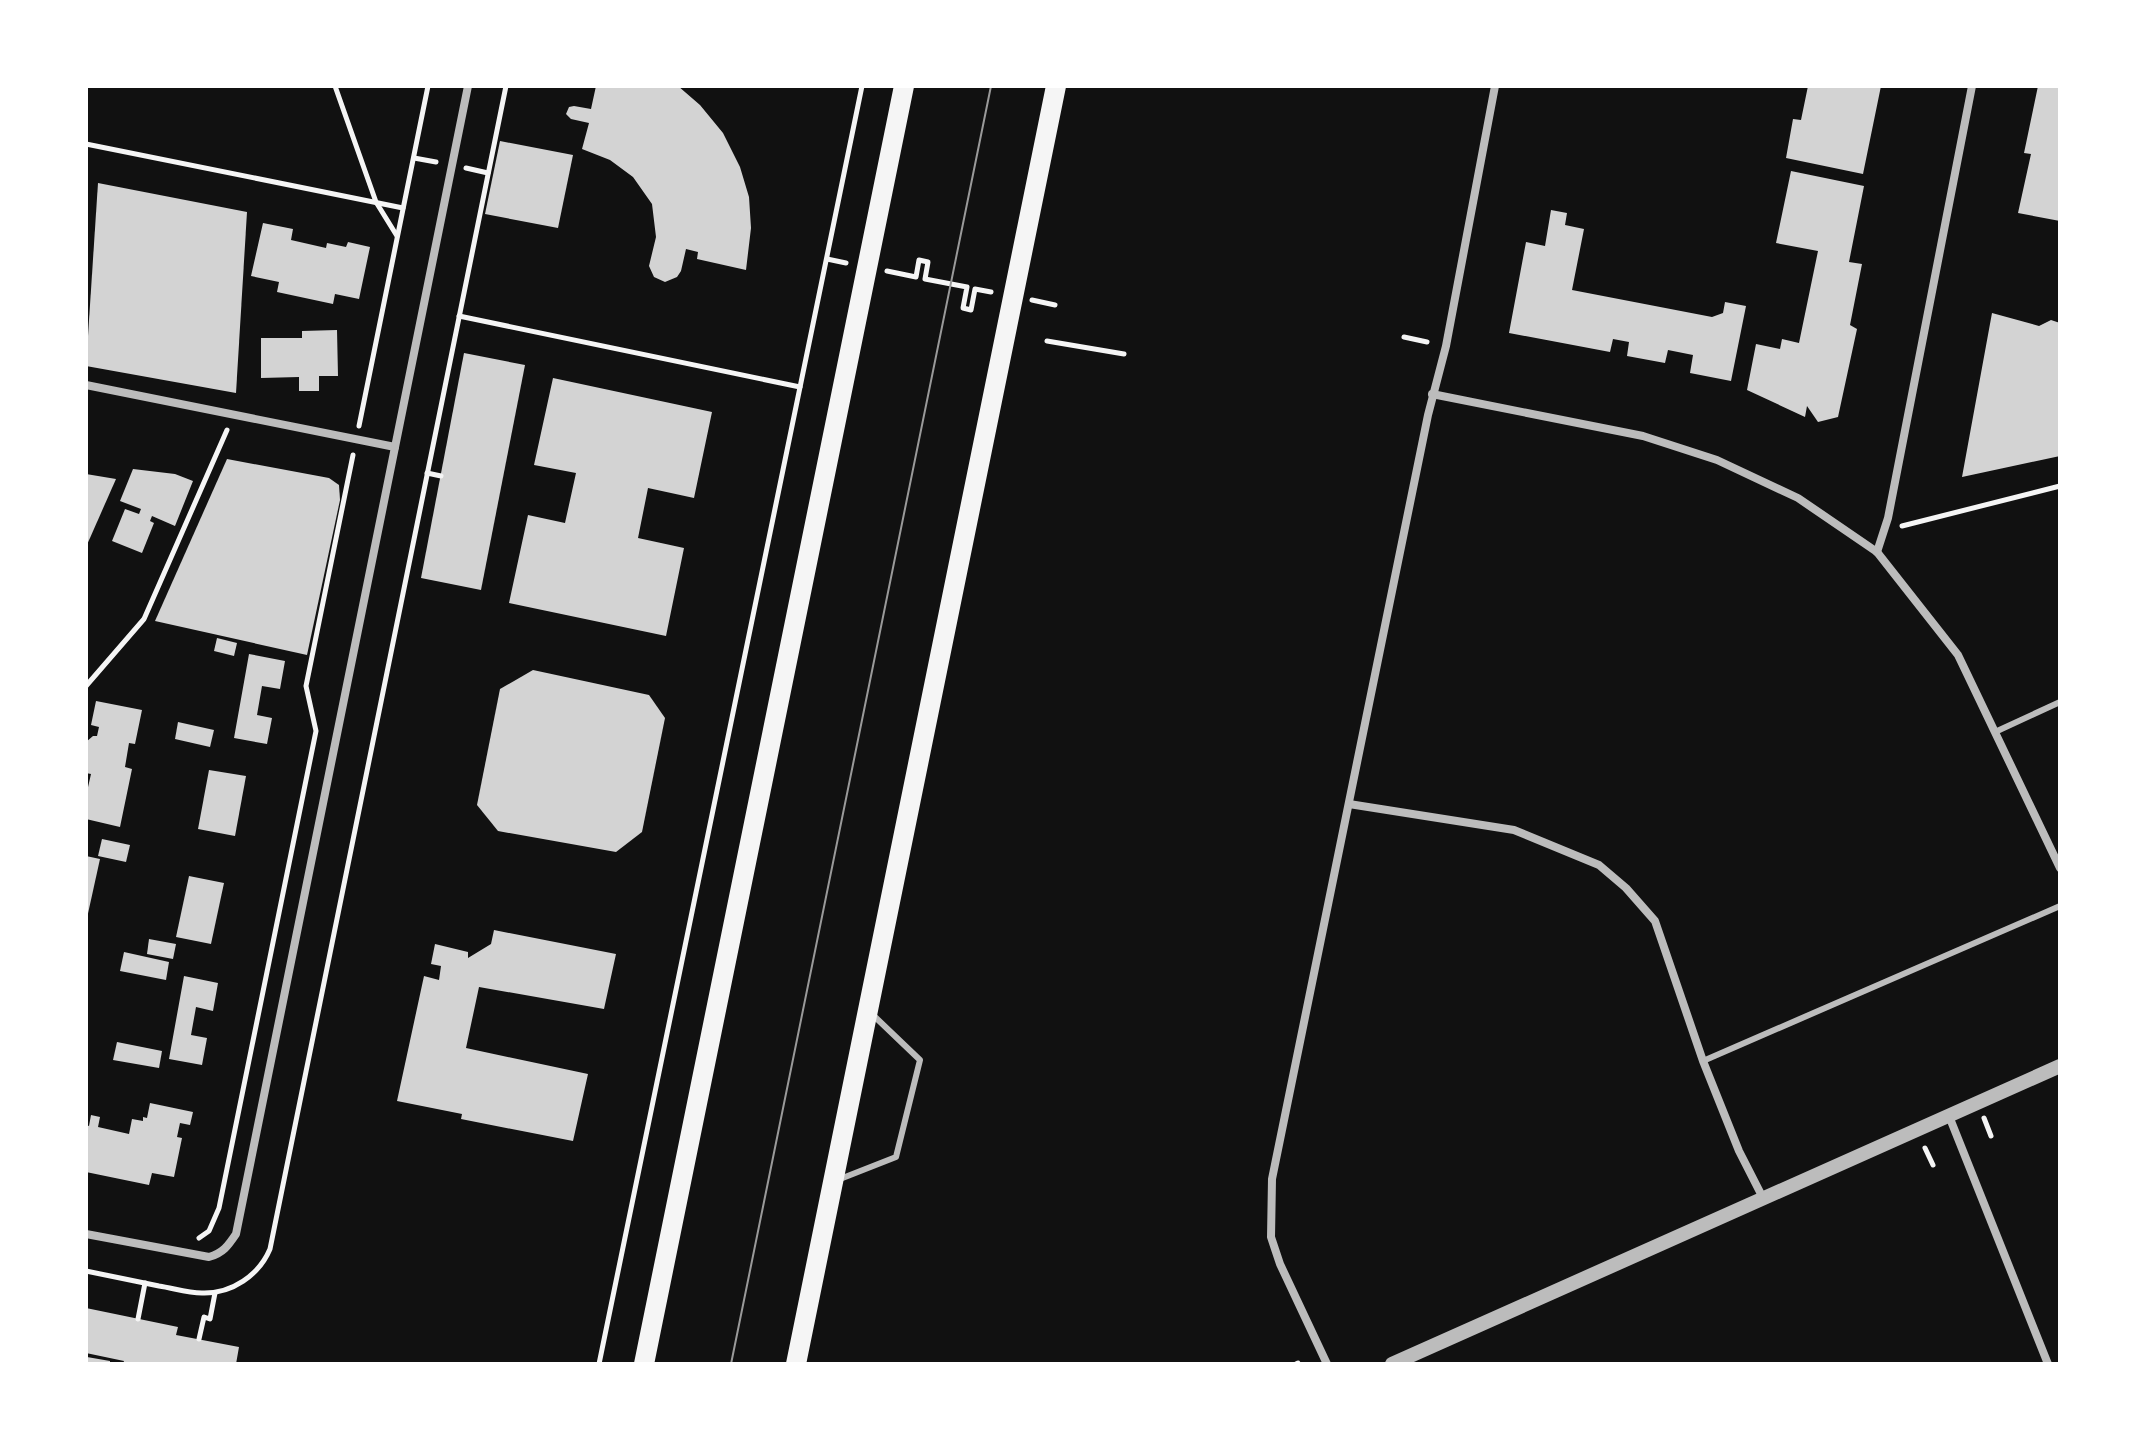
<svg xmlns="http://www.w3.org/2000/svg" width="2146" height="1450" font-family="Poppins,sans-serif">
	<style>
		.building { fill: #d3d3d3 }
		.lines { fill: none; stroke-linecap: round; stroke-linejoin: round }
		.path { stroke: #f5f5f5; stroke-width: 5 }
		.service { stroke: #bcbcbc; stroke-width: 6 }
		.minor { stroke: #bcbcbc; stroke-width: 8 }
		.tertiary { stroke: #bcbcbc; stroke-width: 14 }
		.trunk { stroke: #f5f5f5; stroke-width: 20 }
		.tram { stroke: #9a9a9a; stroke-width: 2 }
	</style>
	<rect width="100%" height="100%" fill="#111"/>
	<g class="building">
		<polygon points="596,86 678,86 700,105 723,133 740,167 749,197 751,228 746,270 697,259 698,252 686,249 681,271 677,277 665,282 654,277 649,266 656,237 652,204 633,177 610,160 582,149 589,123 571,119 566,114 569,107 574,106 591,109"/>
		<polygon points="1808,86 1881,86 1863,174 1786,158 1793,119 1801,120"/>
		<polygon points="2038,86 2060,86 2060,221 2018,213 2031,154 2024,153"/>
		<polygon points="500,141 573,155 558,228 485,214"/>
		<polygon points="1791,171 1864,186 1849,262 1862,264 1850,325 1857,329 1838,417 1818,422 1807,406 1805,417 1747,390 1756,344 1780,349 1782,339 1799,343 1818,251 1776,243"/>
		<polygon points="98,183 247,212 236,393 86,366"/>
		<polygon points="1551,210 1567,213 1565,225 1584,229 1572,290 1712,317 1723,313 1725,302 1746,306 1731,381 1690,373 1693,355 1668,350 1665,363 1627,356 1629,342 1613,339 1610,352 1509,333 1526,242 1545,246"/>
		<polygon points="263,223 293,229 291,240 326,248 327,243 346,247 348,242 370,247 359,299 335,294 333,304 277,292 279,282 251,276"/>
		<polygon points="1992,313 2039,326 2051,320 2060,323 2060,456 1962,477"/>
		<polygon points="337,330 338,376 319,376 319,391 299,391 299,377 261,378 261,338 302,338 302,331"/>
		<polygon points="464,353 525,365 481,590 421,578"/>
		<polygon points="553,378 712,412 694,498 648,488 638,538 684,548 666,636 509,603 528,515 565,523 576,473 534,465"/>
		<polygon points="227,459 329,478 339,485 340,500 307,655 155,621"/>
		<polygon points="133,469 175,474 193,481 175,526 152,516 150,521 154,523 142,553 112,541 125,509 139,514 141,509 120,501"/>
		<polygon points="86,474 116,479 86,547"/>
		<polygon points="217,638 237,643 234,656 214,651"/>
		<polygon points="249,654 285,661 280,689 262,686 257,715 272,718 267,744 234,738"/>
		<polygon points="533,670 649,695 665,718 642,832 616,852 498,831 477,805 500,689"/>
		<polygon points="96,701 142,710 135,744 129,743 125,767 132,769 120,827 86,819 86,796 91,774 86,773 86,742 93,736 97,736 99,727 91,725"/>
		<polygon points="178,722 214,730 210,747 175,739"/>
		<polygon points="209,770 246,776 235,836 198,829"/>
		<polygon points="102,839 130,845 126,862 98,856"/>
		<polygon points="86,856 100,859 87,918 86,918"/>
		<polygon points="189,876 224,883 211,944 176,937"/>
		<polygon points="494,930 616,954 604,1009 479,987 466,1048 588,1074 573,1141 461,1119 462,1114 397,1101 424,976 439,980 441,966 431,964 435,944 468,952 468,958 491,944"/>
		<polygon points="149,939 176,944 173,959 147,954"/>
		<polygon points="124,952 169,962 166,980 120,971"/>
		<polygon points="184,976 218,983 213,1011 196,1007 191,1035 207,1038 202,1065 169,1059"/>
		<polygon points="117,1042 162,1051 159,1068 113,1060"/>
		<polygon points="150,1103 193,1112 190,1125 180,1123 177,1137 182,1138 174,1177 152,1173 149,1185 86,1172 86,1125 89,1126 91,1115 100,1117 98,1127 129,1134 132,1119 143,1121 143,1117 147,1118"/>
		<polygon points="86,1308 178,1327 176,1335 239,1347 236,1364 123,1364 124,1361 86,1353"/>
		<polygon points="87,1357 110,1361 110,1364 86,1364"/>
	</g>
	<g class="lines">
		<g class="path">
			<polyline points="335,86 376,202 397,236"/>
			<polyline points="86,144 403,208"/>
			<polyline points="414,158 436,162"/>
			<polyline points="466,168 488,173"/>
			<polyline points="827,259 846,263"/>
			<polyline points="887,271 916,277 919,260 928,262 925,279 967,287 963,308 971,310 975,289 991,292"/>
			<polyline points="1032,300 1055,305"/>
			<polyline points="459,316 800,387"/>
			<polyline points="1404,337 1427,342"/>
			<polyline points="1047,341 1124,354"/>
			<polyline points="359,426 428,86"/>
			<polyline points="427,473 441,476"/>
			<polyline points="1902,526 2060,486"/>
			<polyline points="86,686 144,619 227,430"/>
			<polyline points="1984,1118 1991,1136"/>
			<polyline points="1925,1148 1933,1165"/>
			<polyline points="199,1238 209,1231 219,1208 316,731 306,686 353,455"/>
			<path d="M86,1271C110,1276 135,1281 159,1286C173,1288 187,1293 202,1293C232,1294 259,1275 270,1249L506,86"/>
			<polyline points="138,1319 145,1283"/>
			<polyline points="199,1339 204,1317 210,1319 215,1293"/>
			<polyline points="599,1364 862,86"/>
			<polyline points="1296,1364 1298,1363"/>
		</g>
		<g class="service">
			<polyline points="1995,732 2060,702"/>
			<polyline points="1703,1061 2060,906"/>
			<polyline points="840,1179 896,1157 920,1060 873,1015"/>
		</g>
		<g class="minor">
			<polyline points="86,385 395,447"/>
			<polyline points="1432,394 1643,436 1717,460 1798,498 1877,552 1958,655 2060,868"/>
			<polyline points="1877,552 1888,518 1972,86"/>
			<polyline points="1349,804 1514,830 1599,865 1626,888 1655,921 1703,1061 1739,1151 1763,1198"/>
			<polyline points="1949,1116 2048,1364"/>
			<path d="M86,1234L209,1257C223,1253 228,1246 236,1234L468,86"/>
			<polyline points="1327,1364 1280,1264 1271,1237 1272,1179 1428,415 1446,346 1495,86"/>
		</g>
		<polyline class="tertiary" points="1392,1364 2060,1066"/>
		<g class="trunk">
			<polyline points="644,1364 904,86"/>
			<polyline points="796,1364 1056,86"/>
		</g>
		<polyline class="tram" points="731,1364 991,86"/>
	</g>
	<rect width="2146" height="1450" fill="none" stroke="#ffffff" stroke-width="176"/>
</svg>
